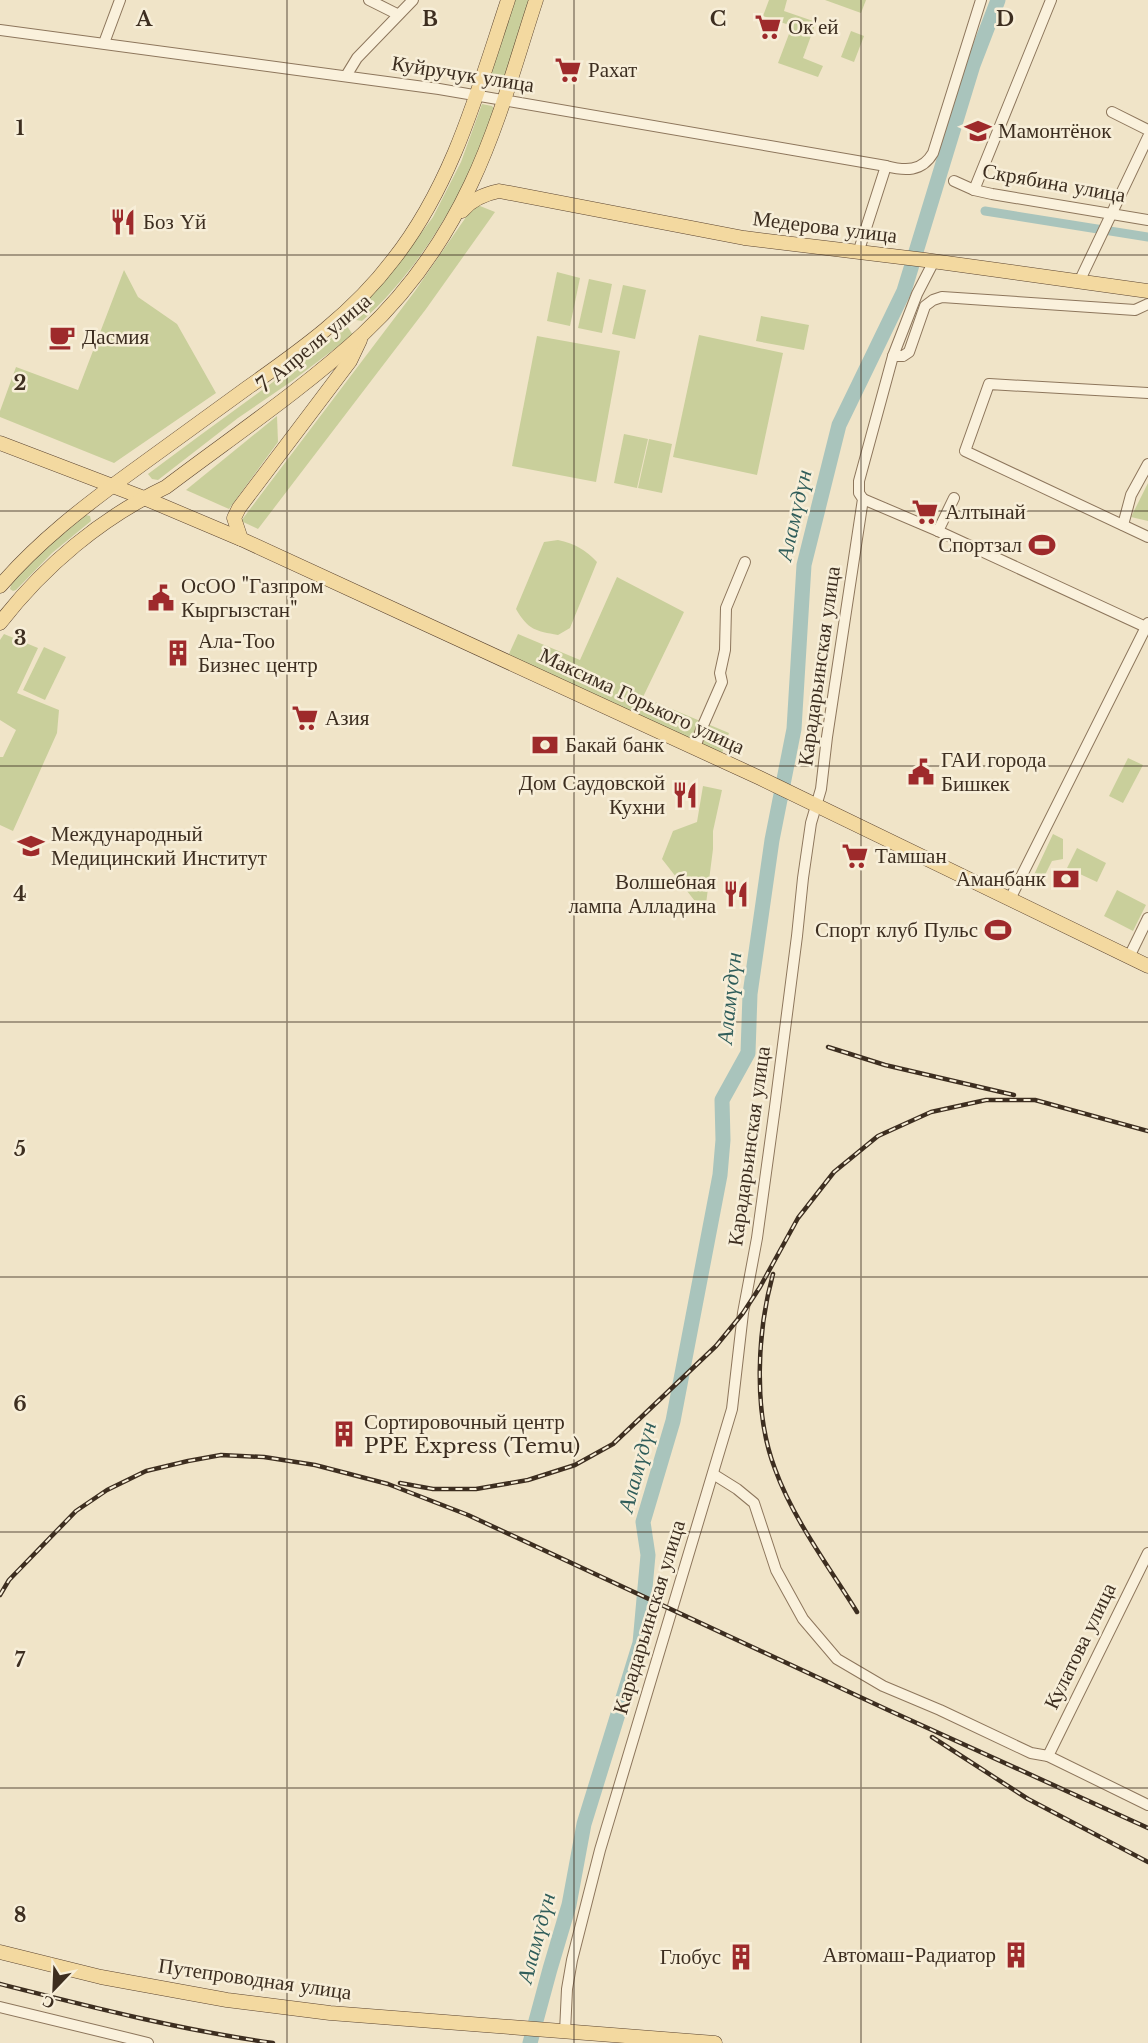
<svg xmlns="http://www.w3.org/2000/svg" width="1148" height="2043" font-family="'Libre Baskerville',serif">
	<style>
		.green { fill: #c9cf9b }
		.lines { fill: none; stroke-linecap: round; stroke-linejoin: round }
		.canal { stroke: #a9c4bc; stroke-width: 9 }
		.river { stroke: #a9c4bc; stroke-width: 15 }
		.minor-casing { stroke: #8d765c; stroke-width: 12 }
		.major-casing { stroke: #5b4430; stroke-width: 15 }
		.minor { stroke: #faf1dc; stroke-width: 10 }
		.major { stroke: #f3d9a0; stroke-width: 14 }
		.rail-casing { stroke: #3d2e20; stroke-width: 4.5 }
		.rail { stroke: #f7eed8; stroke-width: 2; stroke-dasharray: 7; stroke-linecap: butt }
		.grid { fill: none; stroke: #3d2e20; stroke-width: 1.5; stroke-opacity: 0.55 }
		.labels { text-anchor: middle; dominant-baseline: central; stroke-width: 5; stroke-linejoin: round; paint-order: stroke }
		.poi-label { font-size: 21px; fill: #3d2e20; stroke: #f7eed8; text-anchor: start }
		.street-label { font-size: 21px; fill: #3d2e20; stroke: #f7eed8 }
		.water-label { font-size: 22px; font-style: italic; fill: #2f5d5a; stroke: #f7eed8 }
		.grid-label { font-size: 20px; text-anchor: middle; font-weight: bold; fill: #3d2e20; stroke: #f7eed8; stroke-width: 5; stroke-linejoin: round; paint-order: stroke }
	</style>
	<rect width="100%" height="100%" fill="#f0e4c8"/>
	<g class="green">
		<polygon points="515,0 531,0 505,76 498,83 492,81 491,71"/>
		<polygon points="769,0 787,0 784,11 816,22 803,58 823,66 818,77 778,63 792,26 763,16"/>
		<polygon points="825,0 866,0 861,13"/>
		<polygon points="851,31 864,36 854,62 841,57"/>
		<path d="M482,104L492,106L495,110C471,184 420,270 362,321L356,320L355,314L411,247L433,217L461,162Z"/>
		<polygon points="475,204 495,212 426,309 258,529 241,521 415,291"/>
		<polygon points="124,270 138,297 177,324 216,393 114,463 0,417 0,411 16,367 78,390"/>
		<polygon points="557,272 580,278 570,326 547,321"/>
		<polygon points="589,279 612,284 602,333 578,328"/>
		<polygon points="623,285 646,290 635,339 612,334"/>
		<polygon points="761,316 809,325 804,350 756,341"/>
		<path d="M347,326L353,335L292,381L238,418L158,480L152,479L148,474C214,424 282,377 347,326Z"/>
		<polygon points="699,335 783,353 757,475 673,457"/>
		<polygon points="537,336 620,351 596,482 512,466"/>
		<polygon points="277,416 278,442 229,509 186,490"/>
		<polygon points="624,434 648,439 637,488 614,483"/>
		<polygon points="649,439 672,444 662,493 638,488"/>
		<polygon points="1148,483 1148,521 1131,517"/>
		<polygon points="86,515 90,516 91,521 52,553 16,590 13,591 10,589 12,582 44,550"/>
		<path d="M558,540C575,544 585,549 597,562L570,628L558,635C536,631 528,630 516,609L544,542Z"/>
		<polygon points="617,577 684,612 643,697 729,733 722,753 508,656 518,634 580,660"/>
		<polygon points="4,634 38,648 17,693 59,710 57,733 13,831 0,825 0,757 3,757 16,730 0,720 0,640"/>
		<polygon points="44,647 66,657 45,700 23,690"/>
		<polygon points="1128,758 1143,765 1123,803 1109,796"/>
		<polygon points="703,786 722,790 713,831 713,849 706,904 698,905 662,859 673,831 697,822"/>
		<polygon points="1053,834 1063,839 1063,859 1052,861 1041,883 1032,879"/>
		<polygon points="1077,848 1106,863 1097,882 1067,868"/>
		<polygon points="1117,890 1146,905 1133,931 1104,916"/>
	</g>
	<g class="lines">
		<polyline class="canal" points="985,211 1148,237"/>
		<polyline class="river" points="530,2043 550,1969 569,1905 584,1824 640,1643 648,1555 643,1522 673,1421 720,1175 723,1140 722,1100 748,1053 750,994 772,840 794,729 804,565 839,425 904,291 973,65 998,0"/>
		<g class="minor-casing">
			<g id="minor">
				<polyline points="369,0 397,14"/>
				<path d="M0,30L439,89L886,166C905,171 922,172 933,153L981,0"/>
				<polyline points="104,43 120,0"/>
				<polyline points="346,76 357,58 413,0"/>
				<polyline points="1112,112 1148,130"/>
				<polyline points="954,181 974,190 992,194 1148,220"/>
				<polyline points="974,190 1051,0"/>
				<polyline points="858,253 886,166"/>
				<polyline points="1079,282 1148,137"/>
				<polyline points="893,356 903,356 909,352 925,306 933,300 942,297 1135,310 1148,304"/>
				<polyline points="1148,393 989,384 965,451 1148,537"/>
				<polyline points="863,499 938,531 1148,628"/>
				<polyline points="1123,525 1131,495 1148,464"/>
				<polyline points="938,531 954,498"/>
				<polyline points="695,748 701,730 722,682 720,673 725,650 726,608 745,562"/>
				<polyline points="1010,899 1148,623"/>
				<polyline points="1129,957 1148,918"/>
				<polyline points="713,1474 737,1489 754,1503 776,1570 803,1619 837,1659 883,1686 940,1710 1031,1753 1048,1756 1148,1805"/>
				<polyline points="1048,1756 1148,1553"/>
				<polyline points="0,2007 148,2043"/>
				<polyline points="565,2032 567,1989 572,1960 600,1850 732,1409 743,1313 757,1238 775,1107 797,936 803,878 811,823 821,789 827,737 863,499 859,493 859,481 893,356 917,294 934,261"/>
			</g>
		</g>
		<g class="major-casing">
			<g id="major">
				<path d="M462,211C472,199 484,194 499,191L744,238L925,260L1148,291"/>
				<polyline points="0,443 144,498 241,539 760,778 1148,966"/>
				<polyline points="241,539 234,518 239,508 350,361 360,340"/>
				<path d="M0,586C38,542 83,507 130,473C169,445 208,416 247,388C301,350 353,313 393,260C453,184 478,90 508,0"/>
				<path d="M0,623C44,566 101,518 166,487C232,437 302,390 363,334C408,292 445,239 471,184C499,125 516,61 536,0"/>
				<polyline points="0,1952 101,1977 227,2000 330,2013 715,2043"/>
			</g>
		</g>
		<use href="#minor" class="minor"/>
		<use href="#major" class="major"/>
		<g class="rail-casing">
			<g id="rail">
				<polyline points="828,1047 885,1065 1014,1095"/>
				<path d="M773,1274C757,1332 753,1412 775,1469C793,1519 829,1567 857,1612"/>
				<polyline points="400,1483 433,1489 476,1489 528,1480 575,1465 613,1444 716,1346 743,1313 760,1287 798,1218 834,1172 878,1136 931,1112 986,1100 1035,1100 1148,1131"/>
				<polyline points="0,1595 9,1580 76,1511 107,1490 146,1471 188,1461 221,1455 264,1457 315,1465 388,1484 468,1515 888,1710 1148,1828"/>
				<polyline points="932,1737 1028,1799 1148,1862"/>
				<path d="M0,1984C91,2007 181,2030 273,2043"/>
			</g>
		</g>
		<use href="#rail" class="rail"/>
	</g>
	<path class="grid" d="M287,0V2043M574,0V2043M861,0V2043M0,255H1148M0,511H1148M0,766H1148M0,1022H1148M0,1277H1148M0,1532H1148M0,1788H1148"/>
	<defs>
		<g id="supermarket-bare" transform="scale(2.07)"><path d="M-6-5.5h2.5l.6 2H6L4.5 2H-2.5L-4.4-4H-6ZM-1.5 3.2a1.3 1.3 0 1 0 .1 0ZM3 3.2a1.3 1.3 0 1 0 .1 0Z" fill="#9e2a2b" stroke="#f7eed8" stroke-width="2.5" paint-order="stroke"/></g>
		<g id="school-bare" transform="scale(2.07)"><path d="M0-5L7-2L0 1L-7-2ZM-4 1L0 2.5L4 1V4Q0 6-4 4Z" fill="#9e2a2b" stroke="#f7eed8" stroke-width="2.5" paint-order="stroke"/></g>
		<g id="restaurant-bare" transform="scale(2.07)"><path d="M-5-6h1v4h1v-4h1v4h1v-4h1v5L-1.5 .5V6h-2V.5L-5-1ZM5-6V6H3V1.5H1.5Q1.5-4 5-6Z" fill="#9e2a2b" stroke="#f7eed8" stroke-width="2.5" paint-order="stroke"/></g>
		<g id="cafe-bare" transform="scale(2.07)"><path d="M-5.5-4.5H6V0H3Q3 3.5 0 3.5H-2.5Q-5.5 3.5-5.5 0ZM3-3.2v2h1.7v-2ZM-6 4.5H4V6H-6Z" fill="#9e2a2b" stroke="#f7eed8" stroke-width="2.5" paint-order="stroke"/></g>
		<g id="stadium-bare" transform="scale(2.07)"><path d="M0-5a6.5 5 0 1 0 0 10a6.5 5 0 1 0 0-10ZM-3.5-1.8h7v3.6h-7Z" fill="#9e2a2b" stroke="#f7eed8" stroke-width="2.5" paint-order="stroke"/></g>
		<g id="civic-bare" transform="scale(2.07)"><path d="M-.6-6.5H3V-4.5H.6V-3L4-1V1h2V6H-6V1h2V-1L-.6-3ZM-1.2 2.5V6h2.4V2.5Z" fill="#9e2a2b" stroke="#f7eed8" stroke-width="2.5" paint-order="stroke"/></g>
		<g id="building-bare" transform="scale(2.07)"><path d="M-4-6H4V6H1V3H-1V6H-4ZM-2.5-4.3h1.7v1.8h-1.7ZM.8-4.3h1.7v1.8H.8ZM-2.5-1h1.7V.8h-1.7ZM.8-1h1.7V.8H.8Z" fill="#9e2a2b" stroke="#f7eed8" stroke-width="2.5" paint-order="stroke"/></g>
		<g id="bank-bare" transform="scale(2.07)"><path d="M-6-4H6V4H-6ZM0-2.3a2.3 2.3 0 1 0 0 4.6a2.3 2.3 0 1 0 0-4.6Z" fill="#9e2a2b" stroke="#f7eed8" stroke-width="2.5" paint-order="stroke"/></g>
		<g id="university-bare" transform="scale(2.07)"><path d="M0-5L7-2L0 1L-7-2ZM-4 1L0 2.5L4 1V4Q0 6-4 4Z" fill="#9e2a2b" stroke="#f7eed8" stroke-width="2.5" paint-order="stroke"/></g>
	</defs>
	<g fill-rule="evenodd">
		<use href="#supermarket-bare" x="768" y="27"/>
		<use href="#supermarket-bare" x="568" y="70"/>
		<use href="#school-bare" x="978" y="131"/>
		<use href="#restaurant-bare" x="123" y="222"/>
		<use href="#cafe-bare" x="62" y="337"/>
		<use href="#supermarket-bare" x="925" y="512"/>
		<use href="#stadium-bare" x="1042" y="545"/>
		<use href="#civic-bare" x="161" y="598"/>
		<use href="#building-bare" x="178" y="653"/>
		<use href="#supermarket-bare" x="305" y="718"/>
		<use href="#bank-bare" x="545" y="745"/>
		<use href="#civic-bare" x="921" y="772"/>
		<use href="#restaurant-bare" x="685" y="795"/>
		<use href="#university-bare" x="31" y="846"/>
		<use href="#supermarket-bare" x="855" y="856"/>
		<use href="#bank-bare" x="1066" y="879"/>
		<use href="#restaurant-bare" x="736" y="894"/>
		<use href="#stadium-bare" x="998" y="930"/>
		<use href="#building-bare" x="344" y="1434"/>
		<use href="#building-bare" x="1016" y="1955"/>
		<use href="#building-bare" x="741" y="1957"/>
	</g>
	<g class="labels">
		<g class="poi-label">
			<text x="788" y="27">Ок'ей</text>
			<text x="588" y="70">Рахат</text>
			<text x="998" y="131">Мамонтёнок</text>
			<text x="143" y="222">Боз Үй</text>
			<text x="82" y="337">Дасмия</text>
			<text x="945" y="512">Алтынай</text>
			<text x="1022" y="545" text-anchor="end">Спортзал</text>
			<text x="181" y="586">ОсОО "Газпром<tspan x="181" dy="24">Кыргызстан"</tspan></text>
			<text x="198" y="641">Ала-Тоо<tspan x="198" dy="24">Бизнес центр</tspan></text>
			<text x="325" y="718">Азия</text>
			<text x="565" y="745">Бакай банк</text>
			<text x="941" y="760">ГАИ города<tspan x="941" dy="24">Бишкек</tspan></text>
			<text x="665" y="783" text-anchor="end">Дом Саудовской<tspan x="665" dy="24">Кухни</tspan></text>
			<text x="51" y="834">Международный<tspan x="51" dy="24">Медицинский Институт</tspan></text>
			<text x="875" y="856">Тамшан</text>
			<text x="1046" y="879" text-anchor="end">Аманбанк</text>
			<text x="716" y="882" text-anchor="end">Волшебная<tspan x="716" dy="24">лампа Алладина</tspan></text>
			<text x="978" y="930" text-anchor="end">Спорт клуб Пульс</text>
			<text x="364" y="1422">Сортировочный центр<tspan x="364" dy="24">PPE Express (Temu)</tspan></text>
			<text x="996" y="1955" text-anchor="end">Автомаш-Радиатор</text>
			<text x="721" y="1957" text-anchor="end">Глобус</text>
		</g>
		<g class="street-label">
			<text transform="translate(463 74) rotate(9)">Куйручук улица</text>
			<text transform="translate(1054 183) rotate(10)">Скрябина улица</text>
			<text transform="translate(825 227) rotate(7)">Медерова улица</text>
			<text transform="translate(314 343) rotate(-40)">7 Апреля улица</text>
			<text transform="translate(819 666) rotate(-82)">Карадарьинская улица</text>
			<text transform="translate(642 701) rotate(25)">Максима Горького улица</text>
			<text transform="translate(749 1146) rotate(-82)">Карадарьинская улица</text>
			<text transform="translate(649 1617) rotate(-73)">Карадарьинская улица</text>
			<text transform="translate(1080 1646) rotate(-64)">Кулатова улица</text>
			<text transform="translate(255 1979) rotate(8)">Путепроводная улица</text>
		</g>
		<g class="water-label">
			<text transform="translate(794 515) rotate(-77)">Аламүдүн</text>
			<text transform="translate(729 998) rotate(-84)">Аламүдүн</text>
			<text transform="translate(637 1467) rotate(-75)">Аламүдүн</text>
			<text transform="translate(536 1938) rotate(-75)">Аламүдүн</text>
		</g>
	</g>
	<g class="grid-label">
		<text x="144" y="26">A</text>
		<text x="430" y="26">B</text>
		<text x="718" y="26">C</text>
		<text x="1005" y="26">D</text>
		<text x="20" y="135">1</text>
		<text x="20" y="390">2</text>
		<text x="20" y="645">3</text>
		<text x="20" y="901">4</text>
		<text x="20" y="1156">5</text>
		<text x="20" y="1411">6</text>
		<text x="20" y="1667">7</text>
		<text x="20" y="1922">8</text>
	</g>
	<g transform="translate(54 1989) rotate(203)" stroke="#f7eed8" stroke-width="4.5" paint-order="stroke">
	<path d="M0-4.5L10 22L0 15L-10 22Z" fill="#3d2e20"/>
	<text y="-9" font-size="16" font-weight="bold" text-anchor="middle" fill="#3d2e20">С</text>
	</g>
</svg>
